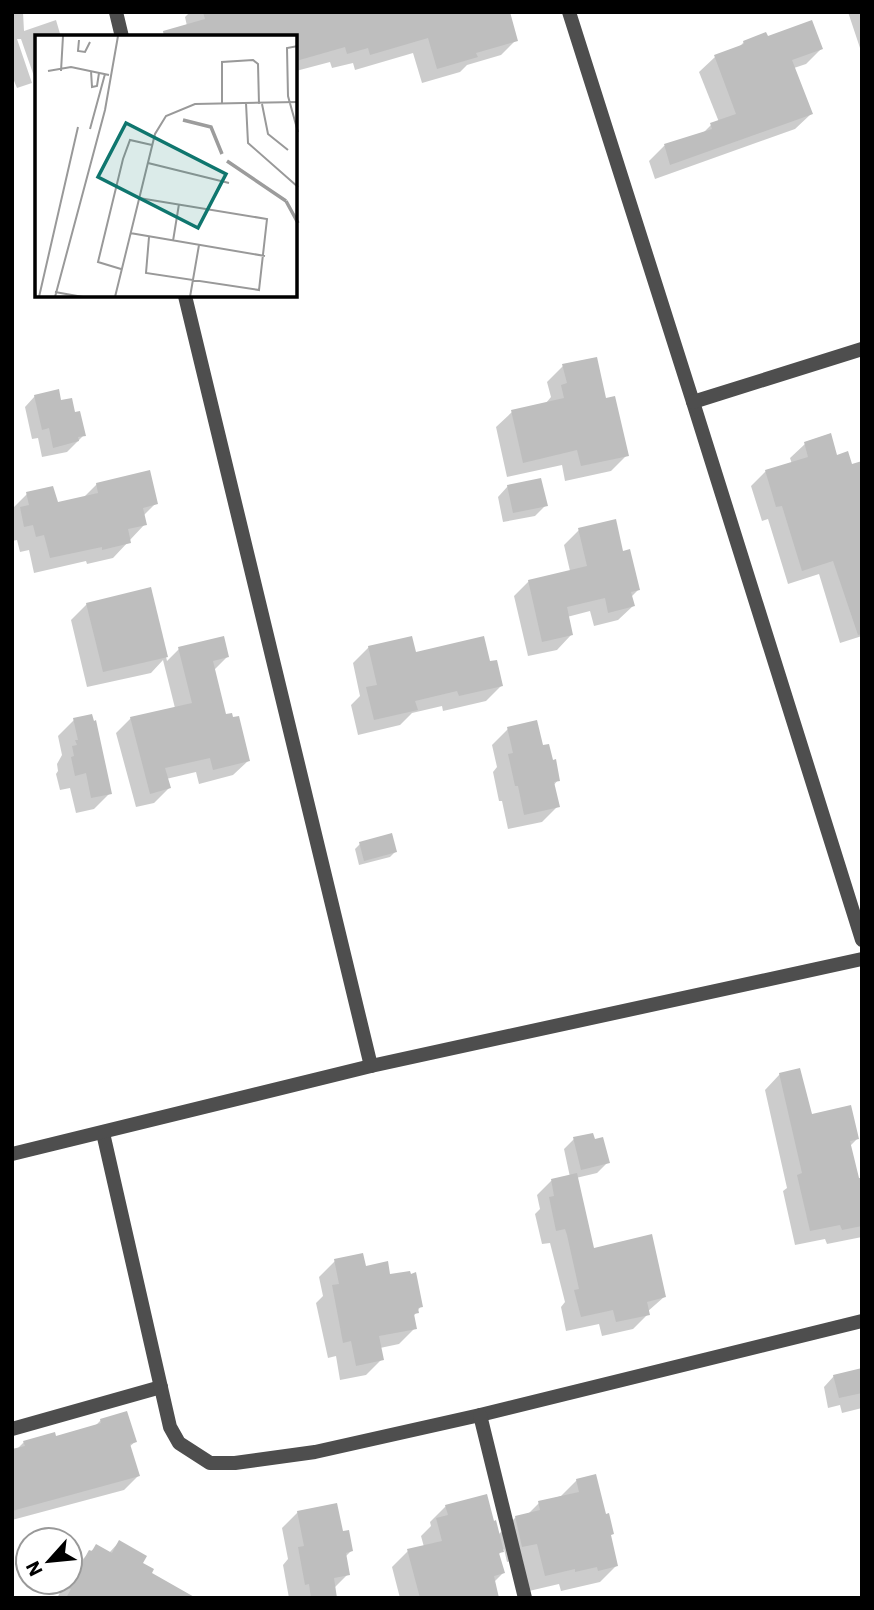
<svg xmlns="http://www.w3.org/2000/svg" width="874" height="1610" font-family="'IBM Plex Sans',sans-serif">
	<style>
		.shadow { fill: #0003 }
		.building { fill: #bebebe }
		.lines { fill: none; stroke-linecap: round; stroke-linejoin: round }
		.service { stroke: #4e4e4e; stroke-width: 14 }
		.minor { stroke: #4e4e4e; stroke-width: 14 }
		.inset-river { fill: none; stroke: #9c9c9c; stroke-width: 3.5 }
		.inset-road { fill: none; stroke: #999; stroke-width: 2 }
		.view { fill: #0f766e; fill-opacity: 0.15; stroke: #0f766e; stroke-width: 3.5 }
		.inset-edge { fill: none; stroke: #000; stroke-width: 3.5 }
	</style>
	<rect width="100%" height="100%" fill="#fff"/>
	<g class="shadow">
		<polygon points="12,12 23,12 24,31 56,20 61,37 37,37 36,82 21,39 17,39 32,83 17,88 12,76"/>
		<polygon points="190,12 304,12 516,40 501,55 467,65 460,72 422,83 413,53 355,70 353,63 332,68 330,62 296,71 296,37 187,26 185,17"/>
		<polygon points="848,12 862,12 862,54"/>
		<polygon points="767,38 821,49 806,64 794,68 811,114 795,129 655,179 649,161 664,146 702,134 711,125 719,122 699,72 715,57 738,48 744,42"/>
		<polygon points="563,366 605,400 627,455 611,471 565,481 562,465 507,477 496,427 512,412 546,403 551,397 547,382"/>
		<polygon points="35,396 60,402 74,414 84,435 67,452 42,457 38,438 32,439 25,407"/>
		<polygon points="805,444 836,457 862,497 862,636 840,643 819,574 788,584 768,519 762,521 751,486 766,471 792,464 790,458"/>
		<polygon points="97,484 156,503 143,516 145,524 113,558 87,564 86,561 34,573 29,550 20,552 17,540 12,541 12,509 27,494 56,504 83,498"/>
		<polygon points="508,486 546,505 535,516 503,522 498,497"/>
		<polygon points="579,530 638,590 631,597 633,606 618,620 594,626 590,611 567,617 571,635 557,650 528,656 514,596 529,581 570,571 564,545"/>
		<polygon points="150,589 167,661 179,649 227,657 214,670 224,716 248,761 233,775 199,784 196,772 166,779 169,788 154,803 136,807 116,733 131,718 175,708 163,660 151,673 87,687 71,620 87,604"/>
		<polygon points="369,647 489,663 502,685 486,701 443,711 442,706 412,713 400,725 358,735 351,705 360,696 353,663"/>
		<polygon points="74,720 110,793 94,809 76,813 70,788 60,790 56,774 58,771 57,764 62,755 58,736"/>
		<polygon points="508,729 542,747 552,762 558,780 553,786 558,806 542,822 508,829 502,801 499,801 493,772 497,767 492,745"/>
		<polygon points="360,844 395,852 390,857 359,865 355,849"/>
		<polygon points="780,1074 811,1116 857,1139 850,1146 858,1180 862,1180 862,1237 827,1244 825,1239 795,1245 783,1191 787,1188 765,1090"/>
		<polygon points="574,1139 608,1162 597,1173 576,1178 592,1250 664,1297 647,1312 648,1314 633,1329 602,1336 599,1324 566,1331 561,1307 565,1302 550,1243 542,1244 535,1214 540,1209 537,1195 551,1181 570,1177 564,1149"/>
		<polygon points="335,1261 364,1268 389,1277 421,1306 413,1317 415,1328 399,1344 380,1348 382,1359 366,1375 340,1380 336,1356 328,1358 316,1303 323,1296 319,1277"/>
		<polygon points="862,1370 862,1408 842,1413 840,1405 828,1408 824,1387 834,1376"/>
		<polygon points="101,1420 135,1442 129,1447 138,1476 124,1490 12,1520 12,1451 17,1449 24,1442 55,1439 94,1427"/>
		<polygon points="577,1480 609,1536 616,1566 600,1582 561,1591 559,1584 529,1591 522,1558 507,1562 504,1549 498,1555 503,1573 493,1583 497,1598 400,1598 392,1567 408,1551 424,1547 421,1536 431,1526 430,1522 446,1506 498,1535 516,1517 527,1515 539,1503 561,1496"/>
		<polygon points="298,1512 341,1533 351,1551 345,1557 348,1574 334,1588 336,1598 289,1598 283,1565 288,1559 282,1528"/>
		<polygon points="119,1542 174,1598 57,1598 66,1582 70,1582 70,1574 74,1568 90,1552 97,1546 109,1553"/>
	</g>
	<g class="building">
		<polygon points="203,12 510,12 518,41 476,53 478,57 437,69 428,38 370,55 368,48 347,54 345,47 296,61 296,37 164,37 163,31 205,19"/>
		<polygon points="812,20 823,49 792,60 813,114 670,165 664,144 712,129 710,123 736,114 714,55 744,44 743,41 766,32 768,36"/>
		<polygon points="597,357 606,398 615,396 629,456 581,466 577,450 523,463 511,410 564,398 561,385 567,383 562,364"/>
		<polygon points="59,389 61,400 72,398 75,412 80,411 86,436 78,437 79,441 53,448 49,428 42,430 34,395"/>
		<polygon points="831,433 837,455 848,451 852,464 862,461 862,634 858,635 833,561 802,571 782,506 776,507 765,470 808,457 804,442"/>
		<polygon points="150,470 158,504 143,508 147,525 128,529 131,543 102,550 102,547 50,558 44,535 36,537 33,525 24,527 20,507 29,505 26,492 53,486 58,502 98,493 96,483"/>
		<polygon points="541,478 548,506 513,513 507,485"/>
		<polygon points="616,519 623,551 630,549 640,590 631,592 635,606 608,613 605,598 567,607 573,635 542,642 528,580 587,566 578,528"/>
		<polygon points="151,587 168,657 103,672 86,603"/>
		<polygon points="224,636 229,657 213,661 226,714 232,713 233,717 239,716 250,761 213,770 210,758 165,768 171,788 150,794 130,717 192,703 178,647"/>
		<polygon points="412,636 416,652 484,636 490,661 497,660 503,686 459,696 457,691 415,701 418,710 374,720 366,687 377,685 368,646"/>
		<polygon points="92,714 94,721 96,720 112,794 91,798 86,773 75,776 71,757 74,756 72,746 77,745 75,740 78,740 73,718"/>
		<polygon points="537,720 543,745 549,744 553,760 556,759 560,781 554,782 560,807 524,815 518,786 515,786 508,754 513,753 507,727"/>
		<polygon points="392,833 397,852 364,861 359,842"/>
		<polygon points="800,1068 812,1114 851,1105 859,1139 850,1141 859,1178 862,1178 862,1226 842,1230 840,1225 810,1231 797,1175 802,1173 779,1073"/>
		<polygon points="593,1133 595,1139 603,1137 610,1163 581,1170 573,1137"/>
		<polygon points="577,1173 594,1248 652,1234 666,1297 647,1302 650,1315 616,1322 613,1310 581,1317 574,1290 579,1289 567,1235 565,1229 556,1231 549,1197 554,1196 551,1179"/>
		<polygon points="363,1253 366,1266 388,1261 390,1274 410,1271 411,1274 416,1272 423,1307 418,1308 419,1313 414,1314 417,1329 379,1336 384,1360 356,1366 351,1341 343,1343 332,1285 339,1284 334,1259"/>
		<polygon points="862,1368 862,1393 839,1398 833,1375"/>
		<polygon points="127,1411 137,1442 130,1444 140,1476 12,1511 12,1449 25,1446 23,1441 55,1432 56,1436 101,1423 100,1419"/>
		<polygon points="596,1474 606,1514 609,1513 614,1534 611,1535 618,1566 598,1571 597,1567 575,1572 575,1569 545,1576 537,1544 522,1547 515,1516 540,1510 538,1501 579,1492 576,1479"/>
		<polygon points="487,1494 494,1521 496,1520 504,1552 499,1553 505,1573 494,1576 499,1598 420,1598 407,1549 442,1541 436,1518 448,1515 445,1505"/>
		<polygon points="337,1503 343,1531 349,1530 353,1551 346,1553 350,1575 334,1578 337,1598 311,1598 309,1584 305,1585 298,1547 304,1546 297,1511"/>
		<polygon points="119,1540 147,1556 143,1563 154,1569 152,1573 196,1598 66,1598 71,1589 68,1588 89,1550 92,1551 96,1544 112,1553"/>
	</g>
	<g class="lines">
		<polyline class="service" points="12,1429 161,1387"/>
		<g class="minor">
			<polyline points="116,12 122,37"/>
			<polyline points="569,12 693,402 862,940"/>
			<polyline points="185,296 371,1066"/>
			<polyline points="693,402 862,349"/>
			<polyline points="103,1133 170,1427 179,1443 210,1463 235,1463 315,1452 480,1415 862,1321"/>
			<polyline points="12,1154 371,1066 862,959"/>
			<polyline points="480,1415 525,1598"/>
		</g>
	</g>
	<g transform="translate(35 35)">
		<rect width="262" height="262" fill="#fff"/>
		<path class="inset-river" d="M148,85L176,92L187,119M192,126L251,166M251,166L263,188"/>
		<path class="inset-road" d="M44,5L43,16L50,17L55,7M263,11L252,13L253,61L263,97M13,36L36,32L74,40M26,36L28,1M56,36L57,52L62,51L64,38M187,68V27L218,25L223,29L224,69M211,68L213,108L263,152M227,69L233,99L253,115M55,94L70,39M113,128L194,148M104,163L232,184L224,255L111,238L114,202M95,198L230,221M138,206L144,169M86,234L63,227L88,124L95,105L117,110M20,257L48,262M4,262L43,92M20,262L70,75L83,1M80,262L120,99L131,81L160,69L263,67M155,262L164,210"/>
		<path class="view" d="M91,88L191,139L163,193L63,142Z"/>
		<rect width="262" height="262" class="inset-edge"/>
	</g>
	<rect width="874" height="1610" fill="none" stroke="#000000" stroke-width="28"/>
	<g transform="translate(49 1561) rotate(243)"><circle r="33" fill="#ffffff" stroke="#999999" stroke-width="2"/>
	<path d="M0-5L12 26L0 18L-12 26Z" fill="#000000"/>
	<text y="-10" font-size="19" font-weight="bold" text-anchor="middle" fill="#000000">N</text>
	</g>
</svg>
